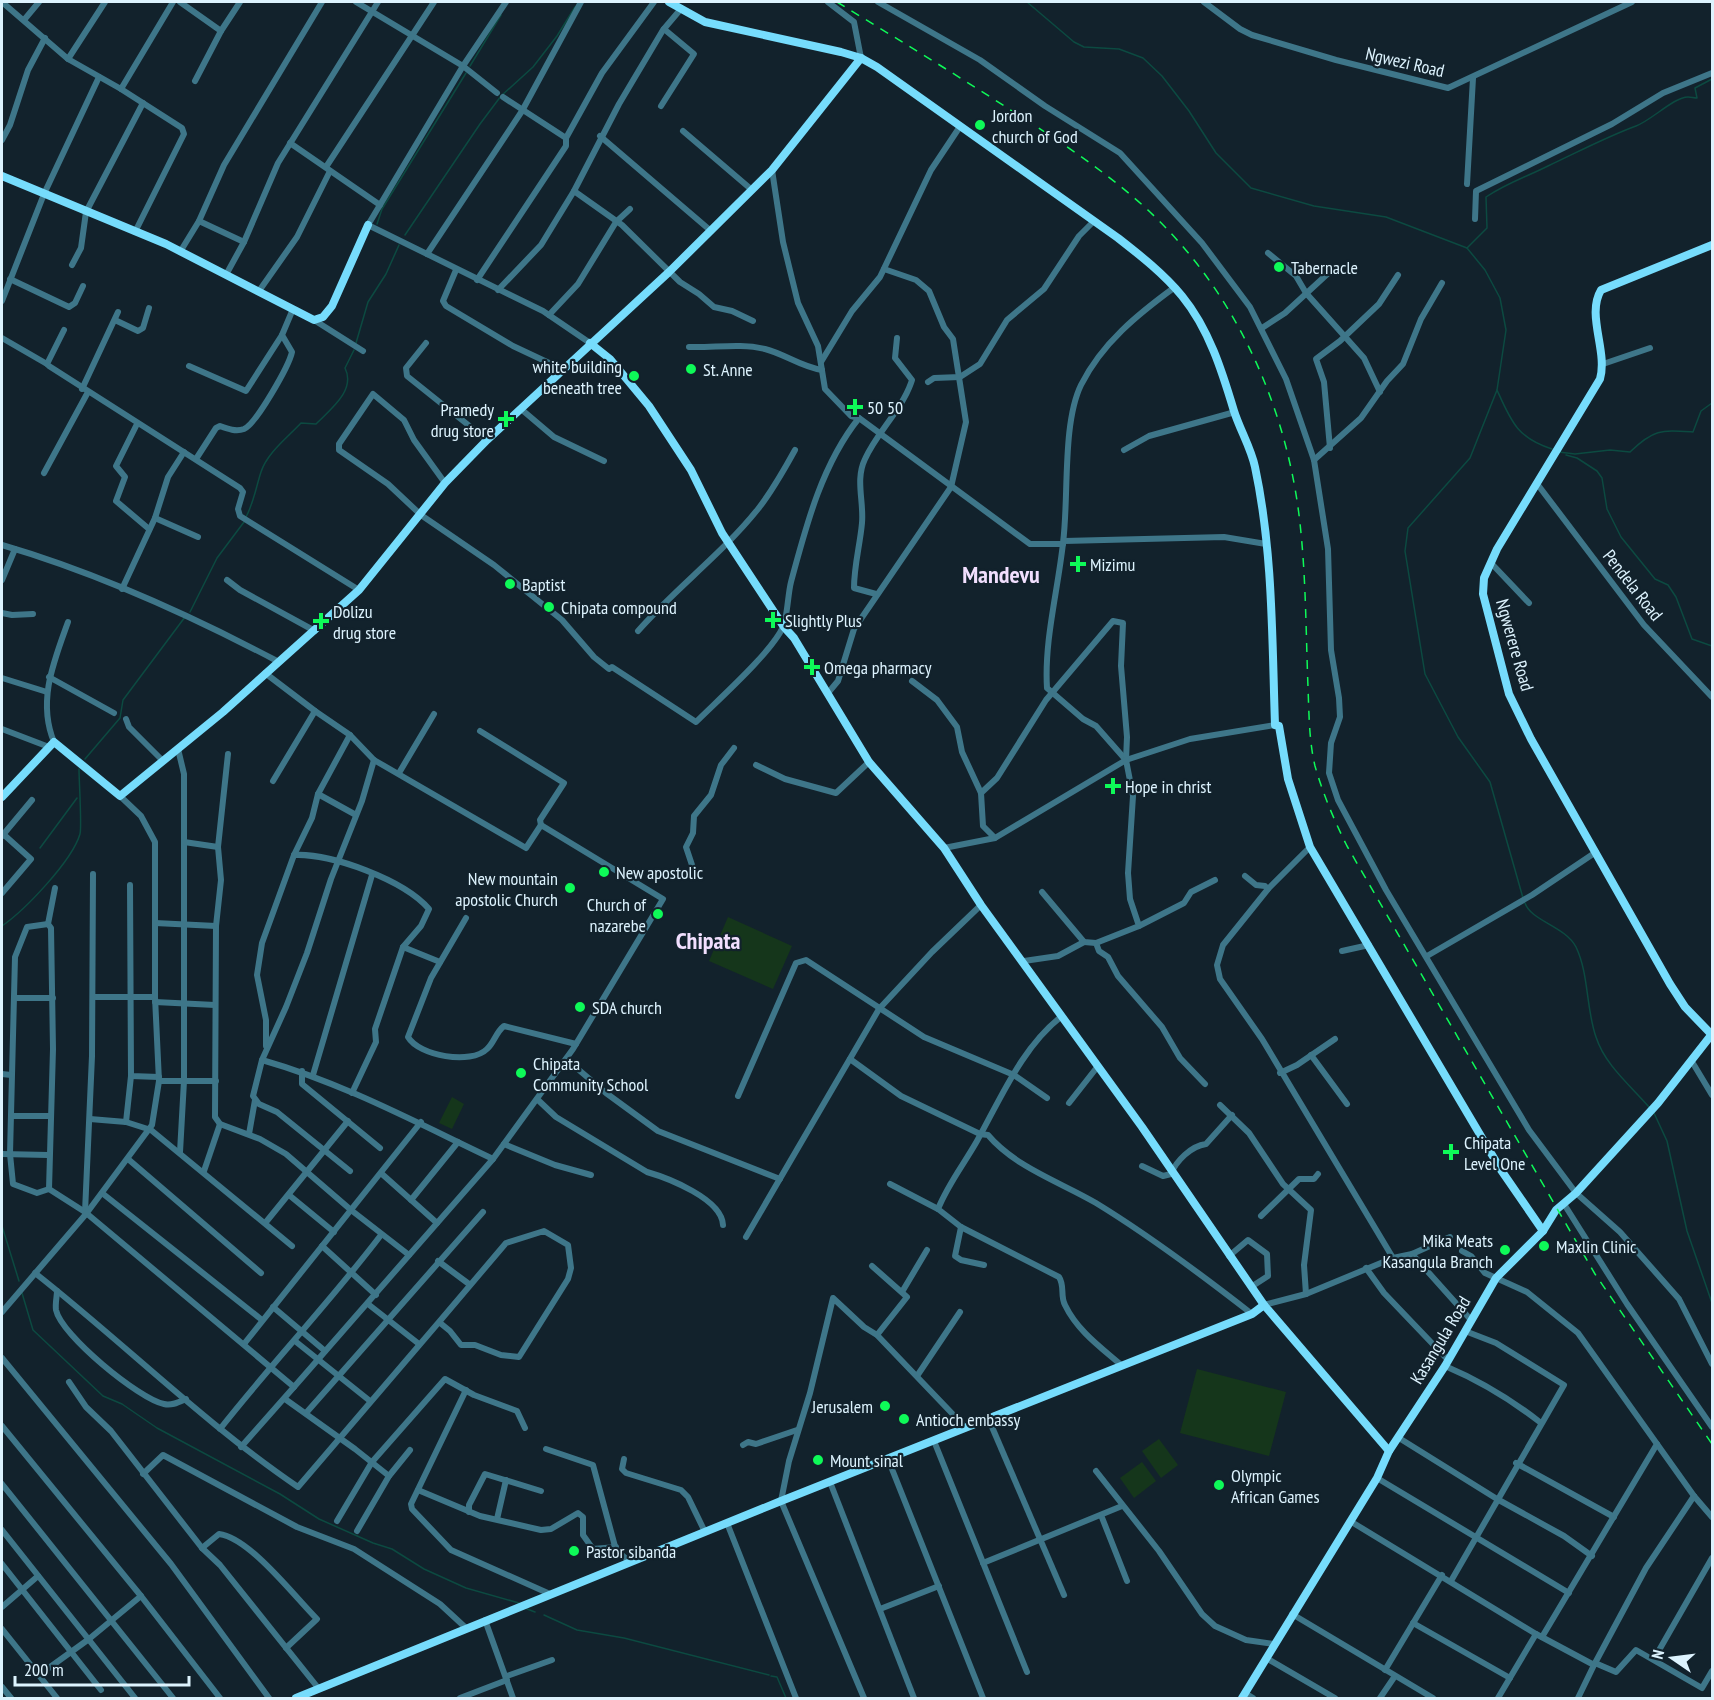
<svg xmlns="http://www.w3.org/2000/svg" width="1714" height="1700" font-family="'PT Sans Narrow',sans-serif">
  <style>
    .green { fill: #15361b }
    .lines { fill: none; stroke-linecap: round; stroke-linejoin: round }
    .stream { stroke: #0c4a41; stroke-width: 1.5 }
    .street { stroke: #3e7689; stroke-width: 6 }
    .secondary { stroke: #76dcfc; stroke-width: 8 }
    .rail { stroke: #0efa58; stroke-width: 1.5; stroke-dasharray: 9 8; stroke-linecap: butt }
    .poi-dot { fill: #0efa58; stroke: #12222c; stroke-width: 2 }
    .labels { text-anchor: middle; dominant-baseline: central; stroke-width: 4.5; stroke-linejoin: round; paint-order: stroke }
    .street-label { font-size: 18px; fill: #ddf3fe; stroke: #12222c }
    .poi-label { font-size: 18px; fill: #ddf3fe; stroke: #12222c; text-anchor: start }
    .district-label { font-size: 24px; font-weight: bold; fill: #f1dffe; stroke: #12222c }
  </style>
  <rect width="100%" height="100%" fill="#12222c"/>
  <g class="green">
    <path d="M728 917 792 946 773 989 709 961Z"/>
    <path d="M452 1097 464 1104 452 1129 439 1123Z"/>
    <path d="M1197 1369 1286 1392 1269 1456 1180 1433Z"/>
    <path d="M1159 1439 1178 1465 1161 1478 1142 1451Z"/>
    <path d="M1142 1462 1156 1481 1134 1498 1120 1478Z"/>
  </g>
  <g class="lines">
    <g class="stream">
      <path d="M1027 2 1074 42 1084 47 1119 49 1143 58 1162 76 1189 111 1216 153 1251 188 1314 206 1386 217 1467 248 1485 270 1500 298 1506 330 1497 390 1470 458 1408 528 1405 551 1425 674 1458 737 1490 782 1523 898"/>
      <path d="M470 66 501 15"/>
      <path d="M377 224 382 209 466 73"/>
      <path d="M405 235 480 124 501 96 533 67 557 36 575 7"/>
      <path d="M1467 248 1487 228 1486 197C1507 183 1526 177 1548 166 1578 152 1606 137 1636 126 1652 120 1674 97 1688 97 1691 97 1694 98 1697 98L1695 88 1712 79"/>
      <path d="M356 343 368 302 386 274 399 245"/>
      <path d="M1497 390C1511 421 1517 438 1552 449"/>
      <path d="M1559 452 1575 454 1610 450 1630 452C1654 429 1661 430 1693 432L1701 411 1712 403"/>
      <path d="M1566 455 1577 458 1597 471 1602 478 1607 509 1621 537 1655 579 1668 585 1676 597 1692 639 1712 646"/>
      <path d="M246 517C254 502 256 487 261 472 267 453 288 437 301 423L316 424C331 409 356 390 345 368L354 350"/>
      <path d="M190 612 217 558 244 522"/>
      <path d="M85 759 120 718 123 700 185 617"/>
      <path d="M40 848 77 798"/>
      <path d="M1525 903C1531 921 1565 926 1576 947 1589 974 1586 1009 1596 1037 1605 1065 1630 1085 1649 1107"/>
      <path d="M2 926C25 910 72 861 80 834 82 827 79 781 79 769"/>
      <path d="M1654 1113 1667 1141 1687 1231 1712 1303"/>
      <path d="M2 1226 19 1281"/>
      <path d="M22 1293 33 1330 103 1396 122 1404 157 1428 280 1494 319 1519 373 1543 392 1549 424 1569 466 1588 519 1603"/>
      <path d="M527 1609 535 1612"/>
      <path d="M544 1615 577 1630 624 1638 769 1675"/>
      <path d="M771 1676 777 1677 786 1698"/>
    </g>
    <g class="street">
      <path d="M2 2 68 59 121 89 173 2"/>
      <path d="M180 2 221 31 195 81"/>
      <path d="M356 2 463 66 506 2"/>
      <path d="M828 2 854 22 861 58"/>
      <path d="M878 2 980 60 1045 106 1120 153 1202 243 1250 307 1286 379 1314 460 1328 549 1331 650 1339 698 1340 717 1331 743 1329 773 1338 800 1386 890 1529 1130 1576 1193 1620 1232 1679 1299 1712 1364"/>
      <path d="M1204 2 1240 29 1252 35 1336 60 1448 88 1632 2"/>
      <path d="M24 20 39 2"/>
      <path d="M221 31 240 2"/>
      <path d="M68 59 105 2"/>
      <path d="M121 89 182 128 184 134 135 232"/>
      <path d="M497 93 463 66 368 225 543 311 590 343"/>
      <path d="M503 97 566 138"/>
      <path d="M661 106 694 54 664 29"/>
      <path d="M683 131 752 190"/>
      <path d="M600 136 711 231"/>
      <path d="M2 140 10 125 28 70 45 38"/>
      <path d="M290 143 380 205"/>
      <path d="M326 167 434 2"/>
      <path d="M772 170 783 242 798 303 818 346 825 389 851 416 859 418 1030 544H1063"/>
      <path d="M1467 184 1473 78"/>
      <path d="M574 191 622 225 680 282 699 294 714 307 732 311 753 321"/>
      <path d="M1475 219 1476 191 1612 124 1663 93 1712 73"/>
      <path d="M199 221 244 242"/>
      <path d="M180 252 199 221 224 165 322 2"/>
      <path d="M1268 253 1296 276 1306 293 1364 358 1380 392"/>
      <path d="M427 254 522 111 581 2"/>
      <path d="M72 265 81 248 86 212 143 103"/>
      <path d="M456 270 443 301 446 306 513 346 564 370"/>
      <path d="M227 273 244 242 278 163 378 2"/>
      <path d="M10 279 69 307 75 303 83 286"/>
      <path d="M477 280 566 146V138L602 73 654 2"/>
      <path d="M498 290 541 245 574 191 619 104 663 30 680 10"/>
      <path d="M259 291 297 237 330 171"/>
      <path d="M2 301 44 194 99 77"/>
      <path d="M549 315 578 284 616 222 630 209"/>
      <path d="M115 320 138 331 143 328 149 308"/>
      <path d="M314 320 363 351"/>
      <path d="M1262 328 1285 313 1335 267"/>
      <path d="M64 330 47 364 49 366 240 488 243 492 238 509 240 516 359 590"/>
      <path d="M2 338 47 364"/>
      <path d="M426 343 406 368 407 376 487 440"/>
      <path d="M689 347C714 348 740 343 765 349 785 354 801 367 822 370"/>
      <path d="M821 362 852 311 880 277 931 170 959 128H963"/>
      <path d="M1603 364 1650 348"/>
      <path d="M189 366 246 391 282 335"/>
      <path d="M928 382 934 378 960 377 980 364 1007 320 1044 289 1079 236 1093 222"/>
      <path d="M82 389 118 312"/>
      <path d="M521 409 554 437 604 461"/>
      <path d="M137 424 116 466 125 477 116 501 149 529"/>
      <path d="M1330 448 1324 382 1316 359 1340 341 1379 304 1398 275"/>
      <path d="M1124 450 1149 436 1235 412"/>
      <path d="M196 459 216 428 220 426C228 429 236 432 244 429 256 424 289 366 292 352L282 335 293 309"/>
      <path d="M1314 460 1361 418 1387 381 1403 364 1421 319 1442 283"/>
      <path d="M44 473 88 392"/>
      <path d="M445 483 414 440 404 420 373 394 339 444V450L388 484 421 515 494 565 562 620 594 657 609 669 612 667 696 722C718 700 771 653 783 627 787 620 788 593 791 582 806 526 822 464 859 418"/>
      <path d="M1538 485 1644 625 1712 697"/>
      <path d="M155 518 198 537"/>
      <path d="M1064 541 1224 537 1266 544"/>
      <path d="M2 545C98 573 190 615 279 662"/>
      <path d="M1491 563 1529 603"/>
      <path d="M2 580 15 549"/>
      <path d="M227 580 240 590 315 631"/>
      <path d="M122 589 155 518 168 477 184 452"/>
      <path d="M876 594 854 588C854 566 860 545 862 523 864 501 855 480 865 459 877 432 901 411 911 383L912 380 895 358 897 338"/>
      <path d="M2 613 12 615 33 614"/>
      <path d="M638 631C676 588 723 553 758 509 773 490 784 470 795 450"/>
      <path d="M265 673 315 711"/>
      <path d="M49 677 114 713"/>
      <path d="M2 678 47 692"/>
      <path d="M912 681 937 700 957 727 962 752 981 793 983 826 995 838"/>
      <path d="M828 693 838 681 854 629 951 487 966 422 953 339 944 327 929 291 916 280 884 269"/>
      <path d="M126 719 129 727 163 761"/>
      <path d="M2 729 49 747"/>
      <path d="M480 731 564 783 540 820 541 825"/>
      <path d="M54 742C37 701 54 661 68 622"/>
      <path d="M178 749 184 774V1081L180 1152"/>
      <path d="M228 754 218 847 221 880 216 926 215 1117 220 1124 260 1139 286 1154 351 1210 409 1255"/>
      <path d="M1125 759 1096 726 1083 719 1047 688C1044 641 1058 590 1063 543 1069 498 1062 424 1081 385 1102 343 1138 314 1175 287"/>
      <path d="M756 765 785 779 836 793 869 762"/>
      <path d="M399 773 434 714"/>
      <path d="M981 793 997 778 1046 700 1113 621 1123 623 1121 666 1127 737 1126 760 1133 796 1128 873 1130 899 1139 926 1096 943 1099 951 1108 957 1118 976 1162 1027 1180 1058 1205 1084"/>
      <path d="M318 794 356 815"/>
      <path d="M2 833 31 859 2 893"/>
      <path d="M2 836 32 800"/>
      <path d="M184 842 218 847"/>
      <path d="M944 848 995 838 1126 760 1190 739 1275 725"/>
      <path d="M294 855C331 853 404 880 429 909L421 926 403 947 375 1029 376 1042 352 1093"/>
      <path d="M695 874 686 847 693 833 694 816 711 795 721 765 734 748"/>
      <path d="M1245 876 1256 885 1265 886 1268 889"/>
      <path d="M130 885 131 1076 159 1077"/>
      <path d="M55 888 48 924 51 928 53 1049 49 1189 85 1212 294 1387 493 1159 573 1049 663 899 541 825 526 848 374 760 350 735 315 711 273 781"/>
      <path d="M1042 892 1084 942 1096 943"/>
      <path d="M466 918 431 978 408 1037C419 1056 471 1065 487 1049 494 1043 496 1032 504 1026L576 1044"/>
      <path d="M155 923 216 926"/>
      <path d="M48 924 27 927 15 957 10 1154 13 1184 37 1193 49 1189"/>
      <path d="M1139 926 1184 903 1191 892 1215 880"/>
      <path d="M403 947 440 962"/>
      <path d="M1342 951 1369 945"/>
      <path d="M1427 956 1532 895 1596 852"/>
      <path d="M1024 961 1058 956 1084 942"/>
      <path d="M93 997H155"/>
      <path d="M15 998H53"/>
      <path d="M155 1002 215 1005"/>
      <path d="M1062 1016C1022 1047 1001 1098 977 1141 964 1164 948 1184 938 1209L961 1227 1059 1277C1065 1286 1060 1296 1065 1305 1077 1330 1099 1346 1120 1364"/>
      <path d="M266 1046V1020L257 975 262 943 294 855 312 818 318 794 350 735"/>
      <path d="M1311 1055 1347 1104"/>
      <path d="M566 1059 606 1093 658 1131 780 1179"/>
      <path d="M850 1059 901 1096 980 1134 988 1135C1015 1167 1060 1182 1096 1203 1150 1236 1202 1275 1252 1314"/>
      <path d="M262 1060C343 1083 417 1123 493 1159"/>
      <path d="M1691 1060 1712 1095"/>
      <path d="M302 1071V1084L380 1148"/>
      <path d="M1280 1073 1297 1065 1335 1039"/>
      <path d="M2 1074 11 1075"/>
      <path d="M313 1075 372 875"/>
      <path d="M159 1081H216"/>
      <path d="M738 1096 796 963 806 960 924 1037 1014 1075 1047 1098"/>
      <path d="M537 1099 556 1117 647 1172C668 1178 722 1199 723 1225"/>
      <path d="M1069 1103 1098 1066"/>
      <path d="M1220 1105 1249 1133 1283 1184 1311 1210 1304 1265 1306 1294"/>
      <path d="M11 1116H50"/>
      <path d="M90 1119 126 1122 151 1130 292 1246"/>
      <path d="M126 1122 131 1076"/>
      <path d="M249 1134 255 1100"/>
      <path d="M504 1144 555 1165 591 1175"/>
      <path d="M2 1154 48 1155"/>
      <path d="M128 1159 261 1273"/>
      <path d="M1142 1166 1163 1176 1171 1174C1176 1161 1191 1146 1206 1144L1232 1115"/>
      <path d="M204 1171 220 1124"/>
      <path d="M350 1171 277 1112 259 1104 253 1096 262 1060 286 1007 307 953 331 879 362 801 374 760"/>
      <path d="M382 1174 437 1223"/>
      <path d="M890 1184 938 1209"/>
      <path d="M102 1193 262 1320"/>
      <path d="M289 1195 334 1232"/>
      <path d="M411 1200 458 1142"/>
      <path d="M1564 1204 1627 1304 1712 1427"/>
      <path d="M85 1212 92 1056 93 874"/>
      <path d="M1261 1216 1299 1179H1314L1318 1174"/>
      <path d="M266 1222 348 1121"/>
      <path d="M961 1227 955 1256 961 1260 984 1265"/>
      <path d="M746 1237 879 1009 932 952 981 905"/>
      <path d="M322 1246 376 1295"/>
      <path d="M1462 1251 1471 1256 1485 1273 1527 1292 1578 1333 1694 1496 1712 1517"/>
      <path d="M1412 1254 1471 1320"/>
      <path d="M1229 1256 1248 1240 1267 1254 1268 1276 1251 1287"/>
      <path d="M1393 1258 1412 1254 1450 1237"/>
      <path d="M438 1261 469 1284"/>
      <path d="M872 1266 907 1297 877 1335"/>
      <path d="M1366 1268 1384 1293 1448 1360"/>
      <path d="M35 1273C124 1343 205 1424 298 1487L439 1322 450 1331 461 1345H475L501 1355 519 1357 568 1279 571 1268 568 1245 544 1231 506 1243 439 1322"/>
      <path d="M57 1291C57 1296 55 1304 56 1310 61 1335 139 1399 164 1404 172 1406 179 1402 186 1399"/>
      <path d="M902 1292 927 1250"/>
      <path d="M368 1304 419 1344"/>
      <path d="M1264 1305 1306 1294 1393 1258 1262 1039 1220 979 1217 965 1223 945 1268 889 1310 847"/>
      <path d="M273 1307 325 1351"/>
      <path d="M2 1312 86 1214 152 1125 159 1081 155 997V842L141 816 120 796"/>
      <path d="M295 1341 370 1401"/>
      <path d="M244 1344 421 1122"/>
      <path d="M2 1358 171 1564 269 1698"/>
      <path d="M1445 1366C1478 1380 1513 1401 1541 1423"/>
      <path d="M917 1376 960 1312"/>
      <path d="M69 1382 86 1407 111 1431 202 1548 220 1565 319 1689"/>
      <path d="M466 1390 411 1504 412 1509 451 1550 550 1594"/>
      <path d="M285 1399 355 1449 389 1476"/>
      <path d="M306 1413 483 1212"/>
      <path d="M989 1420 1064 1595"/>
      <path d="M2 1426 141 1596 220 1698"/>
      <path d="M220 1429C272 1363 330 1302 381 1235"/>
      <path d="M1399 1438 1497 1499 1564 1536 1592 1556"/>
      <path d="M934 1441 1027 1672"/>
      <path d="M743 1445 748 1442 756 1444 797 1430"/>
      <path d="M241 1447 294 1387"/>
      <path d="M546 1449 593 1465 616 1550 630 1562"/>
      <path d="M624 1459 622 1469 626 1473 681 1490 688 1497 705 1532"/>
      <path d="M888 1459 983 1698"/>
      <path d="M1516 1463 1614 1517"/>
      <path d="M1096 1471 1159 1551 1202 1614 1215 1626 1246 1640 1274 1644"/>
      <path d="M143 1474 163 1455 297 1527 354 1549 440 1604 466 1628"/>
      <path d="M1377 1478 1569 1593"/>
      <path d="M830 1482 914 1698"/>
      <path d="M2 1484 173 1698"/>
      <path d="M418 1490 480 1516 541 1530 551 1529 578 1513 583 1517V1535L593 1549 616 1547"/>
      <path d="M469 1512V1505L485 1474 541 1491"/>
      <path d="M1101 1515 1127 1581"/>
      <path d="M497 1519 506 1480"/>
      <path d="M337 1521 372 1462 445 1379 474 1395 517 1411 525 1428"/>
      <path d="M1350 1521 1536 1634 1498 1698"/>
      <path d="M727 1523 796 1698"/>
      <path d="M2 1530 135 1698"/>
      <path d="M357 1531 389 1476 410 1450"/>
      <path d="M202 1548 219 1534C250 1538 294 1596 317 1619L286 1648"/>
      <path d="M983 1563 1122 1506"/>
      <path d="M2 1564 101 1690"/>
      <path d="M1451 1581 1564 1385 1496 1343 1465 1331"/>
      <path d="M2 1607 38 1576"/>
      <path d="M880 1609 939 1586"/>
      <path d="M1292 1614 1433 1698"/>
      <path d="M485 1620 513 1698"/>
      <path d="M1413 1623 1510 1678"/>
      <path d="M2 1629 57 1698"/>
      <path d="M1536 1634 1594 1665 1646 1568 1694 1496"/>
      <path d="M1542 1637 1657 1444"/>
      <path d="M1266 1658 1335 1698"/>
      <path d="M1654 1659 1712 1558"/>
      <path d="M1595 1663 1616 1672 1636 1650 1702 1688 1712 1671"/>
      <path d="M1385 1670 1442 1575"/>
      <path d="M39 1675 89 1639 141 1596"/>
      <path d="M507 1676 552 1660"/>
      <path d="M2 1687 11 1698"/>
      <path d="M1245 1693 1253 1698"/>
      <path d="M460 1698 507 1680"/>
      <path d="M864 1698 781 1501 789 1461 810 1393 833 1298 864 1327 877 1335 966 1428"/>
      <path d="M1380 1698 1395 1676"/>
      <path d="M1578 1698 1594 1665"/>
    </g>
    <g class="secondary">
      <path d="M669 2 705 22 841 52 861 58 877 67 1118 238C1141 256 1164 274 1182 296 1209 329 1222 371 1234 411 1240 430 1251 448 1255 467 1273 551 1272 639 1275 725L1279 726 1288 779 1310 847 1501 1170 1543 1231"/>
      <path d="M2 176 166 244 314 320 323 317 332 306 368 225"/>
      <path d="M590 343 610 359 649 406 691 470 722 533 784 627 794 638 869 762 944 848 981 905 1142 1127 1264 1305 1389 1451"/>
      <path d="M2 797 54 742 120 796 223 712 359 590 445 483 487 440 669 272 772 170 861 58"/>
      <path d="M1712 1035 1685 1007 1670 984 1531 739 1509 694 1483 594 1484 578 1497 549 1600 379C1608 351 1586 315 1601 290L1712 245"/>
      <path d="M296 1698 781 1501 1252 1314 1264 1305"/>
      <path d="M1242 1698 1377 1478 1389 1451 1445 1366 1496 1278 1543 1231 1556 1210 1576 1193 1658 1103 1712 1034"/>
    </g>
    <path class="rail" d="M837 2C894 37 952 72 1009 109 1058 140 1107 172 1150 212 1238 295 1290 413 1301 533 1306 584 1306 636 1308 687 1309 713 1309 741 1315 766 1323 794 1334 820 1347 846L1595 1274 1712 1444"/>
  </g>
  <g class="poi-dot">
    <circle cx="980" cy="125" r="6"/>
    <circle cx="1279" cy="267" r="6"/>
    <circle cx="691" cy="369" r="6"/>
    <circle cx="634" cy="376" r="6"/>
    <path d="M852 398h6v6h6v6h-6v6h-6v-6h-6v-6h6z"/>
    <path d="M503 410h6v6h6v6h-6v6h-6v-6h-6v-6h6z"/>
    <path d="M1075 555h6v6h6v6h-6v6h-6v-6h-6v-6h6z"/>
    <circle cx="510" cy="584" r="6"/>
    <circle cx="549" cy="607" r="6"/>
    <path d="M770 611h6v6h6v6h-6v6h-6v-6h-6v-6h6z"/>
    <path d="M318 612h6v6h6v6h-6v6h-6v-6h-6v-6h6z"/>
    <path d="M809 658h6v6h6v6h-6v6h-6v-6h-6v-6h6z"/>
    <path d="M1110 777h6v6h6v6h-6v6h-6v-6h-6v-6h6z"/>
    <circle cx="604" cy="872" r="6"/>
    <circle cx="570" cy="888" r="6"/>
    <circle cx="658" cy="914" r="6"/>
    <circle cx="580" cy="1007" r="6"/>
    <circle cx="521" cy="1073" r="6"/>
    <path d="M1448 1143h6v6h6v6h-6v6h-6v-6h-6v-6h6z"/>
    <circle cx="1544" cy="1246" r="6"/>
    <circle cx="1505" cy="1250" r="6"/>
    <circle cx="885" cy="1406" r="6"/>
    <circle cx="904" cy="1419" r="6"/>
    <circle cx="818" cy="1460" r="6"/>
    <circle cx="1219" cy="1485" r="6"/>
    <circle cx="574" cy="1551" r="6"/>
  </g>
  <g class="labels">
    <g class="street-label">
      <text transform="translate(1405 62) rotate(13)">Ngwezi Road</text>
      <text transform="translate(1633 585) rotate(52)">Pendela Road</text>
      <text transform="translate(1515 645) rotate(74)">Ngwerere Road</text>
      <text transform="translate(1440 1340) rotate(-59)">Kasangula Road</text>
    </g>
    <g class="poi-label">
      <text x="992" y="115">Jordon<tspan x="992" dy="21">church of God</tspan></text>
      <text x="1291" y="267">Tabernacle</text>
      <text x="622" y="366" text-anchor="end">white building<tspan x="622" dy="21">beneath tree</tspan></text>
      <text x="703" y="369">St. Anne</text>
      <text x="867" y="407">50 50</text>
      <text x="494" y="409" text-anchor="end">Pramedy<tspan x="494" dy="21">drug store</tspan></text>
      <text x="1090" y="564">Mizimu</text>
      <text x="522" y="584">Baptist</text>
      <text x="561" y="607">Chipata compound</text>
      <text x="333" y="611">Dolizu<tspan x="333" dy="21">drug store</tspan></text>
      <text x="785" y="620">Slightly Plus</text>
      <text x="824" y="667">Omega pharmacy</text>
      <text x="1125" y="786">Hope in christ</text>
      <text x="616" y="872">New apostolic</text>
      <text x="558" y="878" text-anchor="end">New mountain<tspan x="558" dy="21">apostolic Church</tspan></text>
      <text x="646" y="904" text-anchor="end">Church of<tspan x="646" dy="21">nazarebe</tspan></text>
      <text x="592" y="1007">SDA church</text>
      <text x="533" y="1063">Chipata<tspan x="533" dy="21">Community School</tspan></text>
      <text x="1464" y="1142">Chipata<tspan x="1464" dy="21">Level One</tspan></text>
      <text x="1493" y="1240" text-anchor="end">Mika Meats<tspan x="1493" dy="21">Kasangula Branch</tspan></text>
      <text x="1556" y="1246">Maxlin Clinic</text>
      <text x="873" y="1406" text-anchor="end">Jerusalem</text>
      <text x="916" y="1419">Antioch embassy</text>
      <text x="830" y="1460">Mount sinal</text>
      <text x="1231" y="1475">Olympic<tspan x="1231" dy="21">African Games</tspan></text>
      <text x="586" y="1551">Pastor sibanda</text>
    </g>
    <g class="district-label">
      <text x="1001" y="574">Mandevu</text>
      <text x="708" y="940">Chipata</text>
    </g>
  </g>
  <rect width="1714" height="1700" fill="none" stroke="#ddf3fe" stroke-width="6"/>
  <g transform="translate(1672 1658) rotate(284)" stroke="#12222c" stroke-width="4.5" paint-order="stroke">
  <path d="M0-4.5L10 22L0 15L-10 22Z" fill="#ddf3fe"/>
  <text y="-9" font-size="16" font-weight="bold" text-anchor="middle" fill="#ddf3fe">N</text>
  </g>
  <path d="M15 1676v9h174v-9" fill="none" stroke="#ddf3fe" stroke-width="3"/>
  <text x="24" y="1676" font-size="18" fill="#ddf3fe" stroke="#12222c" stroke-width="4.5" paint-order="stroke">200 m</text>
</svg>
